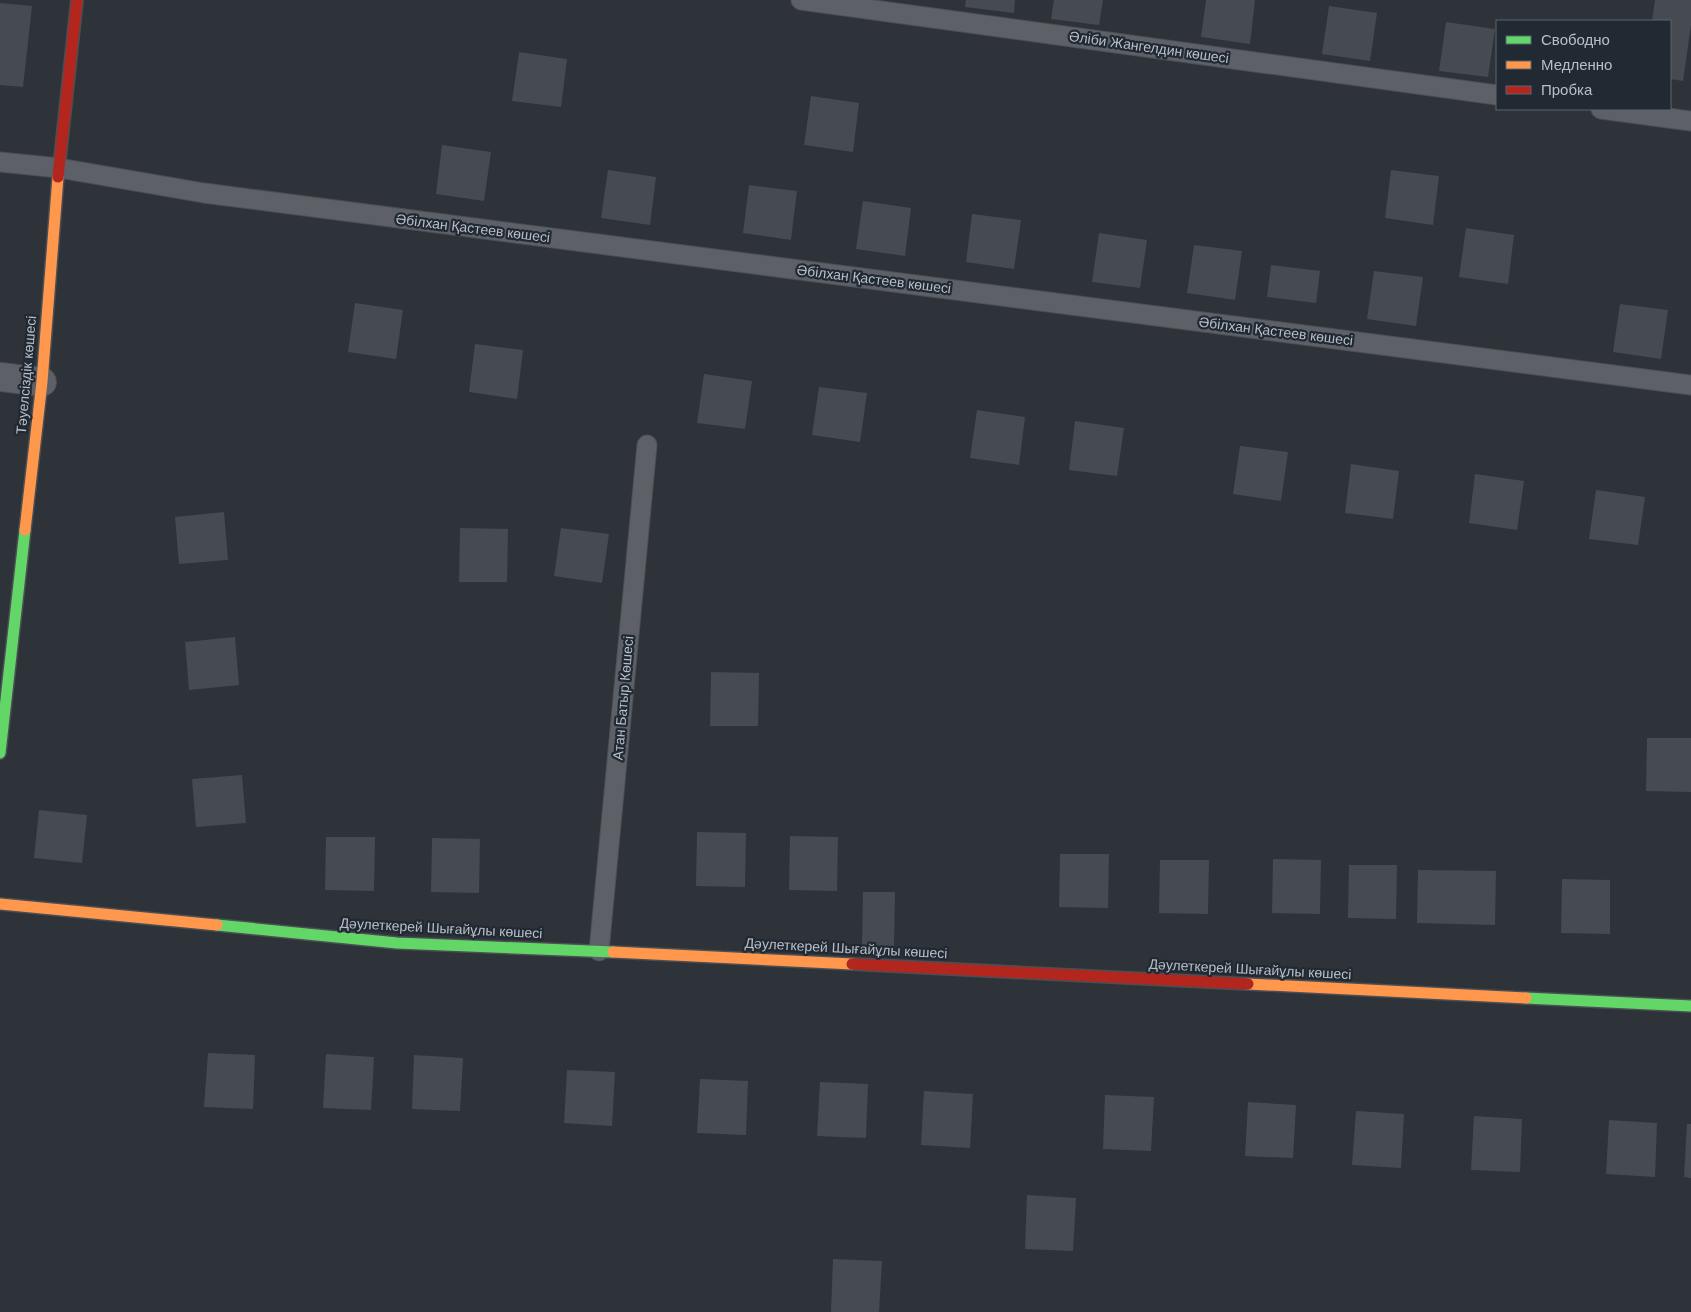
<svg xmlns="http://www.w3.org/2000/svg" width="1691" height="1312" font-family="Helvetica,sans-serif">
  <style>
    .building { fill: #464b51 }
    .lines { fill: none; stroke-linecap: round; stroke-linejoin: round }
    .lane-casing { stroke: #4b4f54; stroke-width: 21 }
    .street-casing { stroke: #4b4f54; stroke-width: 30 }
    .fast-casing { stroke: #4b4f54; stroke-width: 14 }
    .slow-casing { stroke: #4b4f54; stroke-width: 14 }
    .jam-casing { stroke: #4b4f54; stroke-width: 14 }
    .lane { stroke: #5d6167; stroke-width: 19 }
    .street { stroke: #5d6167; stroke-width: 28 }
    .fast { stroke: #63d668; stroke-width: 11 }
    .slow { stroke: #ff974d; stroke-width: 11 }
    .jam { stroke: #b3261e; stroke-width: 11 }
    .labels { text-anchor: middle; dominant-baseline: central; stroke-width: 4.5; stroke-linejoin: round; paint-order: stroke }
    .street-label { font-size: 14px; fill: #b8bfc9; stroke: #212933 }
  </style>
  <rect width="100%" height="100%" fill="#2d3339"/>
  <g class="building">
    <path d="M966 0H1015L1014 13 965 7Z"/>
    <path d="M1054 0H1103L1099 25 1051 19Z"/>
    <path d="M1206 0H1255L1250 44 1201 37Z"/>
    <path d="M1655 0H1691V25L1683 81 1670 79V21H1652Z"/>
    <path d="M0 3 32 6 23 87 0 85Z"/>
    <path d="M1329 6 1377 13 1370 61 1322 54Z"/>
    <path d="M1446 22 1495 29 1488 77 1439 71Z"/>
    <path d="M519 52 567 59 561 107 512 101Z"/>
    <path d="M811 96 859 103 853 152 804 145Z"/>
    <path d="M442 145 491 152 484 201 436 194Z"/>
    <path d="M608 170 656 177 650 225 601 218Z"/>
    <path d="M1391 170 1439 176 1433 225 1385 218Z"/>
    <path d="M749 185 797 191 791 240 743 233Z"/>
    <path d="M863 201 911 208 905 256 856 249Z"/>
    <path d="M972 214 1021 220 1014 269 966 262Z"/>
    <path d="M1466 228 1514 235 1508 284 1459 277Z"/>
    <path d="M1099 233 1147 240 1140 288 1092 282Z"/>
    <path d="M1194 245 1242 251 1235 300 1187 293Z"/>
    <path d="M1271 265 1320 271 1316 303 1267 297Z"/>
    <path d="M1374 271 1423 277 1416 326 1367 319Z"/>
    <path d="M355 303 403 310 396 359 348 352Z"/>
    <path d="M1620 304 1668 310 1661 359 1613 352Z"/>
    <path d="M475 344 523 350 517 399 469 392Z"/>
    <path d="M704 374 752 381 745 429 697 423Z"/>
    <path d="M819 387 867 393 860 442 812 435Z"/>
    <path d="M977 410 1025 417 1019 465 970 458Z"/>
    <path d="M1075 421 1124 428 1117 476 1069 470Z"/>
    <path d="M1240 446 1288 452 1281 501 1233 494Z"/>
    <path d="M1351 464 1399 471 1393 519 1345 513Z"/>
    <path d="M1475 474 1524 481 1517 530 1469 523Z"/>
    <path d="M1596 490 1645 497 1638 545 1589 539Z"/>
    <path d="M224 512 228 560 179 564 175 517Z"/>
    <path d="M460 528 508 529 507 582H459Z"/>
    <path d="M561 528 609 534 602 583 554 576Z"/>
    <path d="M235 637 239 685 189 690 185 642Z"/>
    <path d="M711 672 759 673 758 726H710Z"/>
    <path d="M1647 738H1691V792L1646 791Z"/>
    <path d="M242 775 246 823 196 827 192 779Z"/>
    <path d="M39 810 87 815 82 863 34 858Z"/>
    <path d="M697 832 746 833 745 887 696 886Z"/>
    <path d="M790 836 838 837 837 891 789 890Z"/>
    <path d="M326 837H375L374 891 325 890Z"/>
    <path d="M432 838 480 839 479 893 431 892Z"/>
    <path d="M1060 854H1109L1108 908 1059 907Z"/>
    <path d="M1273 859 1321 860 1320 914 1272 913Z"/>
    <path d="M1160 860H1209L1208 914 1159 913Z"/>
    <path d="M1349 865H1397L1396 919 1348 918Z"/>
    <path d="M1418 870 1496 871 1495 925 1417 923Z"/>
    <path d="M1562 879 1610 880V934L1561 933Z"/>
    <path d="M863 892H895L894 946H862Z"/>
    <path d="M208 1053 255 1055 253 1109 204 1107Z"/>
    <path d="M326 1054 374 1057 371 1110 323 1108Z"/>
    <path d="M414 1055 463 1058 460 1111 412 1109Z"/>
    <path d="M567 1070 615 1072 612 1126 564 1123Z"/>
    <path d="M700 1079 748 1081 746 1135 697 1133Z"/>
    <path d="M820 1082 868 1084 866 1138 817 1136Z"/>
    <path d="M924 1091 973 1094 970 1148 921 1145Z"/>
    <path d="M1105 1095 1154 1097 1151 1151 1103 1149Z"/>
    <path d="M1248 1102 1296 1105 1293 1158 1245 1156Z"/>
    <path d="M1356 1111 1404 1114 1401 1168 1352 1165Z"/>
    <path d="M1474 1116 1522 1119 1520 1172 1471 1170Z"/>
    <path d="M1609 1120 1657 1123 1655 1177 1606 1174Z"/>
    <path d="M1687 1124H1691V1178L1684 1177Z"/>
    <path d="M1027 1195 1076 1198 1073 1251 1025 1249Z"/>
    <path d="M833 1259 882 1261 879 1312H831Z"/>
  </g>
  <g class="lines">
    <g class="lane-casing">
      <g id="lane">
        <path d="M801 0 1497 95"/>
        <path d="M1601 109 1691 121"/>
        <path d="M0 162 59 168 204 193 1691 385"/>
        <path d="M599 951 647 445"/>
      </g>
    </g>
    <g class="street-casing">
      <path id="street" d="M0 377 42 382"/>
    </g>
    <g class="fast-casing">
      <g id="fast">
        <path d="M0 753 25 530"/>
        <path d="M217 925 397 943 613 952"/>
        <path d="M1526 998 1691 1006"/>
      </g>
    </g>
    <g class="slow-casing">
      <g id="slow">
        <path d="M25 530 42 382 58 177"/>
        <path d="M0 904 217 925"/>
        <path d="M613 952 852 964"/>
        <path d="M1248 984 1526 998"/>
      </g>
    </g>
    <g class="jam-casing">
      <g id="jam">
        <path d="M58 177 77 0"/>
        <path d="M852 964 1248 984"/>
      </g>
    </g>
    <use href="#lane" class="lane"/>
    <use href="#street" class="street"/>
    <use href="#fast" class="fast"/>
    <use href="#slow" class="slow"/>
    <use href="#jam" class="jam"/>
  </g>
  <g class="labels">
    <g class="street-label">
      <text transform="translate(1149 47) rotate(8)">Әліби Жангелдин көшесі</text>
      <text transform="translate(473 228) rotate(7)">Әбілхан Қастеев көшесі</text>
      <text transform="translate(874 279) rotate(7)">Әбілхан Қастеев көшесі</text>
      <text transform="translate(1276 331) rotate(7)">Әбілхан Қастеев көшесі</text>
      <text transform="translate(26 375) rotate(-85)">Тәуелсіздік көшесі</text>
      <text transform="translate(623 698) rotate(-85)">Атан Батыр Көшесі</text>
      <text transform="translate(441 928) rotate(3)">Дәулеткерей Шығайұлы көшесі</text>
      <text transform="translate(846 948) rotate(3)">Дәулеткерей Шығайұлы көшесі</text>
      <text transform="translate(1250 969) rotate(3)">Дәулеткерей Шығайұлы көшесі</text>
    </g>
  </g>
  <rect x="1496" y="20" width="175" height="90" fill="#212933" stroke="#5d656f"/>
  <rect x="1506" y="36" width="25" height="8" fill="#63d668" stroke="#5d656f"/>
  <text x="1541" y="45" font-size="15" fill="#b8bfc9">Свободно</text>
  <rect x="1506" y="61" width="25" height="8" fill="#ff974d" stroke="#5d656f"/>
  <text x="1541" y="70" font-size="15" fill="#b8bfc9">Медленно</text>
  <rect x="1506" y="86" width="25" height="8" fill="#b3261e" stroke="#5d656f"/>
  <text x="1541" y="95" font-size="15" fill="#b8bfc9">Пробка</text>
</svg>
